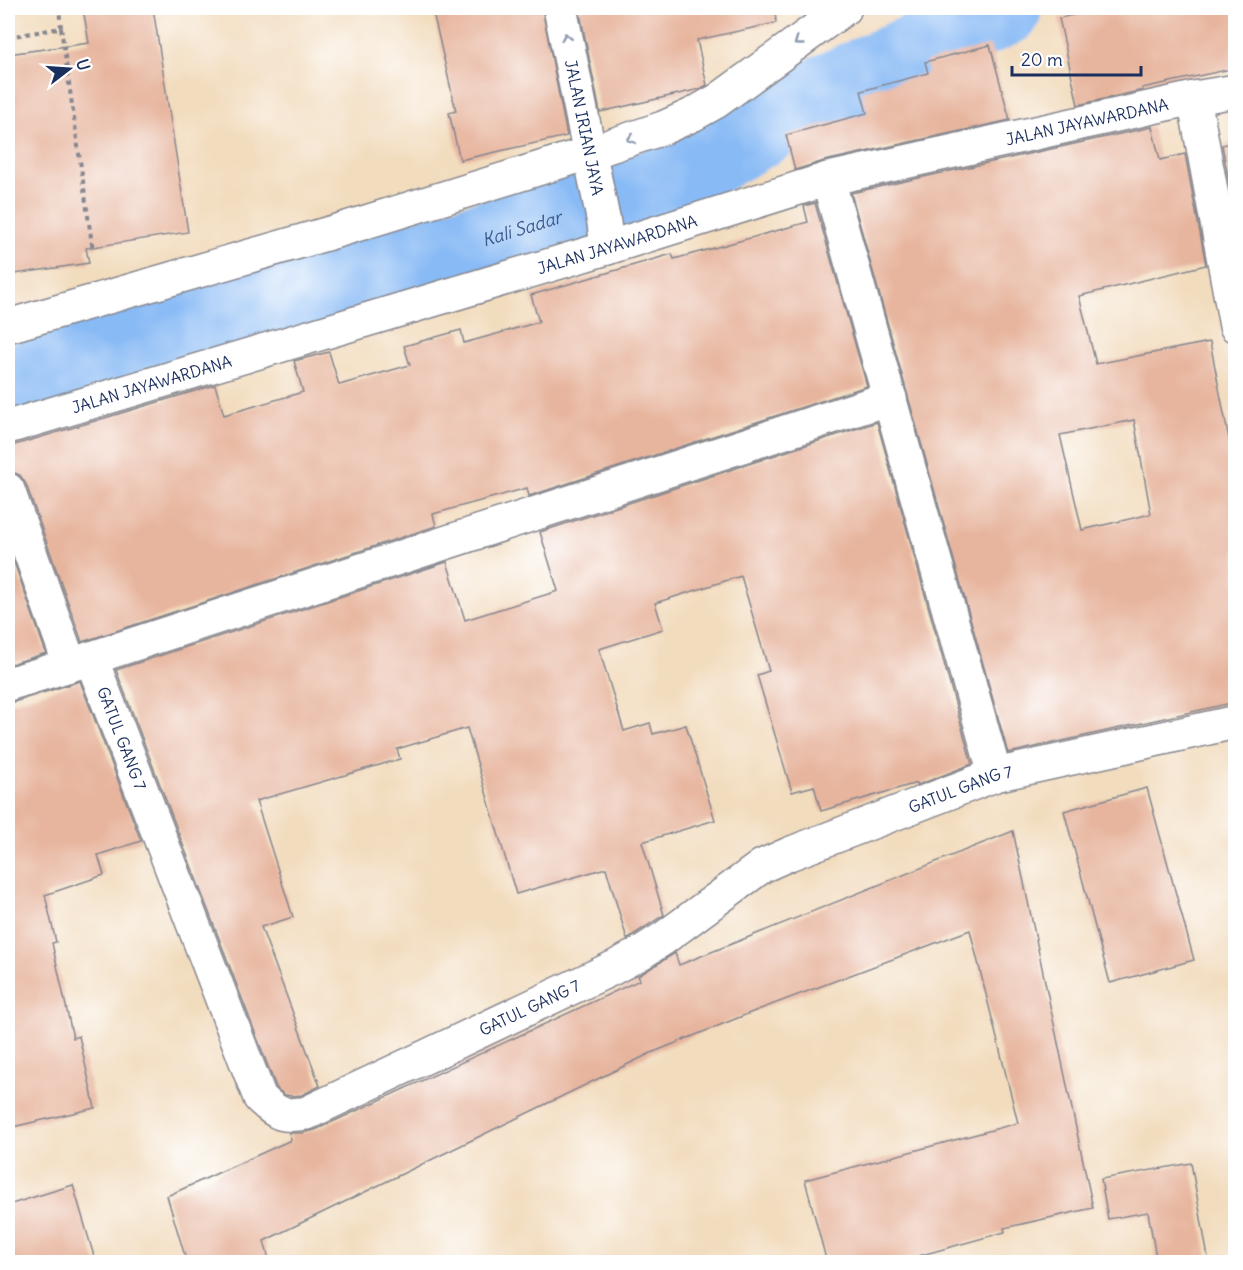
<svg xmlns="http://www.w3.org/2000/svg" width="1243" height="1270" font-family="Delius,sans-serif">
  <style>
    .lines { fill: none; stroke-linecap: round; stroke-linejoin: round }
    .river { stroke: #88baf5; stroke-width: 78 }
    .building { fill: #e7b59e; fill-rule: evenodd }
    .minor-casing { stroke: #86868e; stroke-width: 36 }
    .path { stroke: #86868e; stroke-width: 4; stroke-dasharray: 4.5 4.5; stroke-linecap: butt }
    .minor { stroke: #fff; stroke-width: 33 }
    .oneway { stroke: #8d97ae }
    .labels { text-anchor: middle; dominant-baseline: central; stroke-width: 4.5; stroke-linejoin: round; paint-order: stroke }
    .street-label { font-size: 16px; fill: #1b2f5e; stroke: #fff }
    .water-label { font-size: 18px; font-style: italic; fill: #3c598b; stroke: #fff }
  </style>
  <rect width="100%" height="100%" fill="#fff"/>
  <filter id="ink" filterUnits="userSpaceOnUse"><feTurbulence type="fractalNoise" baseFrequency=".0167" numOctaves="2"/><feDisplacementMap in="SourceGraphic" scale="12" xChannelSelector="R" yChannelSelector="G"/><feConvolveMatrix kernelMatrix="1 2 1 2 8 2 1 2 1" color-interpolation-filters="sRGB"/></filter>
  <filter id="wash" filterUnits="userSpaceOnUse"><feTurbulence type="fractalNoise" baseFrequency=".008" numOctaves="4" result="noise"/><feDisplacementMap in="SourceGraphic" scale="24" xChannelSelector="R" yChannelSelector="G"/><feGaussianBlur stdDeviation="1.35" result="paint"/><feColorMatrix in="noise" values="0 0 0 0 0 0 0 0 0 0 0 0 0 0 0 0 0 1.4 0 .05"/><feComposite in="paint" operator="in"/></filter>
  <g filter="url(#wash)">
    <rect width="100%" height="100%" fill="#f2dcbe"/>
    <g class="lines">
      <path class="river" id="s1" d="M8 385 659 186 800 105 940 42 938 37 1003 8"/>
    </g>
    <g id="blocks">
      <g class="building">
        <path d="M83 8H153L188 232 86 248 89 263 8 275V54L89 43Z"/>
        <path d="M432 8H542L567 136 460 160 449 113 456 111Z"/>
        <path d="M579 8H775L776 23 697 40 707 85 700 89 600 112Z"/>
        <path d="M1109 8H1236V68L1142 88 1143 90 1078 105 1059 18Z"/>
        <path d="M990 45 1010 120 824 161 795 170 786 135 867 113 861 91 928 73 925 62Z"/>
        <path d="M1152 127 1160 160 1185 154 1206 265 1079 296 1096 364 1210 342 1236 475V702L1008 753 851 193ZM1134 420 1151 514 1082 530 1060 435Z"/>
        <path d="M1236 142V220L1222 145Z"/>
        <path d="M815 203 867 386 529 496 527 488 433 514 436 526 82 642 26 484 20 475 12 472H8V447L215 385 224 415 303 392 294 361 329 352 339 385 410 365 404 346 461 330 464 343 539 322 531 295 672 254 674 259 808 222 804 206Z"/>
        <path d="M877 422 972 764 918 785 917 783 821 811 814 786 792 792 757 675 769 671 741 576 655 603 663 629 599 649 624 731 650 723 653 734 686 725 715 820 642 842 664 915 627 939 606 868 516 894 467 728 397 749 400 759 256 801 293 917 261 927 320 1086 302 1095 292 1096 285 1095 278 1090 276 1087 116 670 447 562 465 620 558 591 540 532Z"/>
        <path d="M8 545 46 653 8 665Z"/>
        <path d="M80 681 141 841 98 855 104 875 45 895 56 942 52 943 73 1038 79 1036 95 1108 8 1128V702H14Z"/>
        <path d="M1147 788 1194 960 1110 983 1064 811Z"/>
        <path d="M1013 831 1093 1208 1004 1228 1005 1232 893 1263H827L805 1180 1018 1123 970 930 755 1011 651 1053 264 1241 270 1263H187L167 1196 291 1140 289 1133H302L315 1130 640 980 638 976 675 953 679 965Z"/>
        <path d="M1191 1163 1209 1263H1157L1148 1212 1108 1219 1101 1179Z"/>
        <path d="M73 1185 96 1263H8V1205Z"/>
      </g>
    </g>
  </g>
  <g filter="url(#ink)">
    <use href="#blocks" fill-opacity="0" stroke="#86868e" stroke-width="1.5"/>
    <g class="lines">
      <g class="minor-casing">
        <g id="minor">
          <path id="s2" d="M560 8 604 223 607 248"/>
          <path d="M1194 98 1236 326"/>
          <path d="M828 179 995 775"/>
          <path d="M8 326 340 230 589 153 663 128 692 115 717 101 845 8"/>
          <path id="s3" d="M8 427 607 248 828 179 1194 98 1236 91"/>
          <path d="M8 490 70 665"/>
          <path id="s4" d="M91 658 260 1098C278 1115 283 1117 307 1113L613 968 639 954 664 938 762 866 789 854 995 775 1236 722"/>
          <path d="M8 684 70 665 890 398"/>
        </g>
      </g>
      <g class="path">
        <path d="M61 28 93 251"/>
        <path d="M8 37 61 28 59 8"/>
      </g>
      <use href="#minor" class="minor"/>
    </g>
    <defs><path id="oneway-chevron" d="M-2-3.5L2.5 0L-2 3.5" fill="none" stroke-width="1.6" stroke-linecap="round" stroke-linejoin="round" transform="scale(1.5)"/></defs>
    <g class="oneway">
      <use href="#oneway-chevron" transform="translate(566 37) rotate(-101)"/>
      <use href="#oneway-chevron" transform="translate(798 42) rotate(144)"/>
      <use href="#oneway-chevron" transform="translate(631 139) rotate(161)"/>
    </g>
  </g>
  <g class="labels">
    <g class="street-label">
      <text stroke="none"><textPath href="#s3" startOffset="1122">JALAN JAYAWARDANA</textPath></text>
      <text stroke="none"><textPath href="#s2" startOffset="122">JALAN IRIAN JAYA</textPath></text>
      <text stroke="none"><textPath href="#s3" startOffset="636">JALAN JAYAWARDANA</textPath></text>
      <text stroke="none"><textPath href="#s3" startOffset="150">JALAN JAYAWARDANA</textPath></text>
      <text stroke="none"><textPath href="#s4" startOffset="86">GATUL GANG 7</textPath></text>
      <text stroke="none"><textPath href="#s4" startOffset="1256">GATUL GANG 7</textPath></text>
      <text stroke="none"><textPath href="#s4" startOffset="770">GATUL GANG 7</textPath></text>
    </g>
    <g class="water-label">
      <text stroke="none"><textPath href="#s1" startOffset="537">Kali Sadar</textPath></text>
    </g>
  </g>
  <rect width="1243" height="1270" fill="none" stroke="#fff" stroke-width="30"/>
  <g transform="translate(69 69) rotate(73)" stroke="#ffffff" stroke-width="4.5" paint-order="stroke">
  <path d="M0-4.5L10 22L0 15L-10 22Z" fill="#1b2f5e"/>
  <text y="-9" font-size="16" font-weight="bold" text-anchor="middle" fill="#1b2f5e">U</text>
  </g>
  <path d="M1012 66v9h129v-9" fill="none" stroke="#1b2f5e" stroke-width="3"/>
  <text x="1021" y="66" font-size="18" fill="#1b2f5e" stroke="#ffffff" stroke-width="4.5" paint-order="stroke">20 m</text>
</svg>
